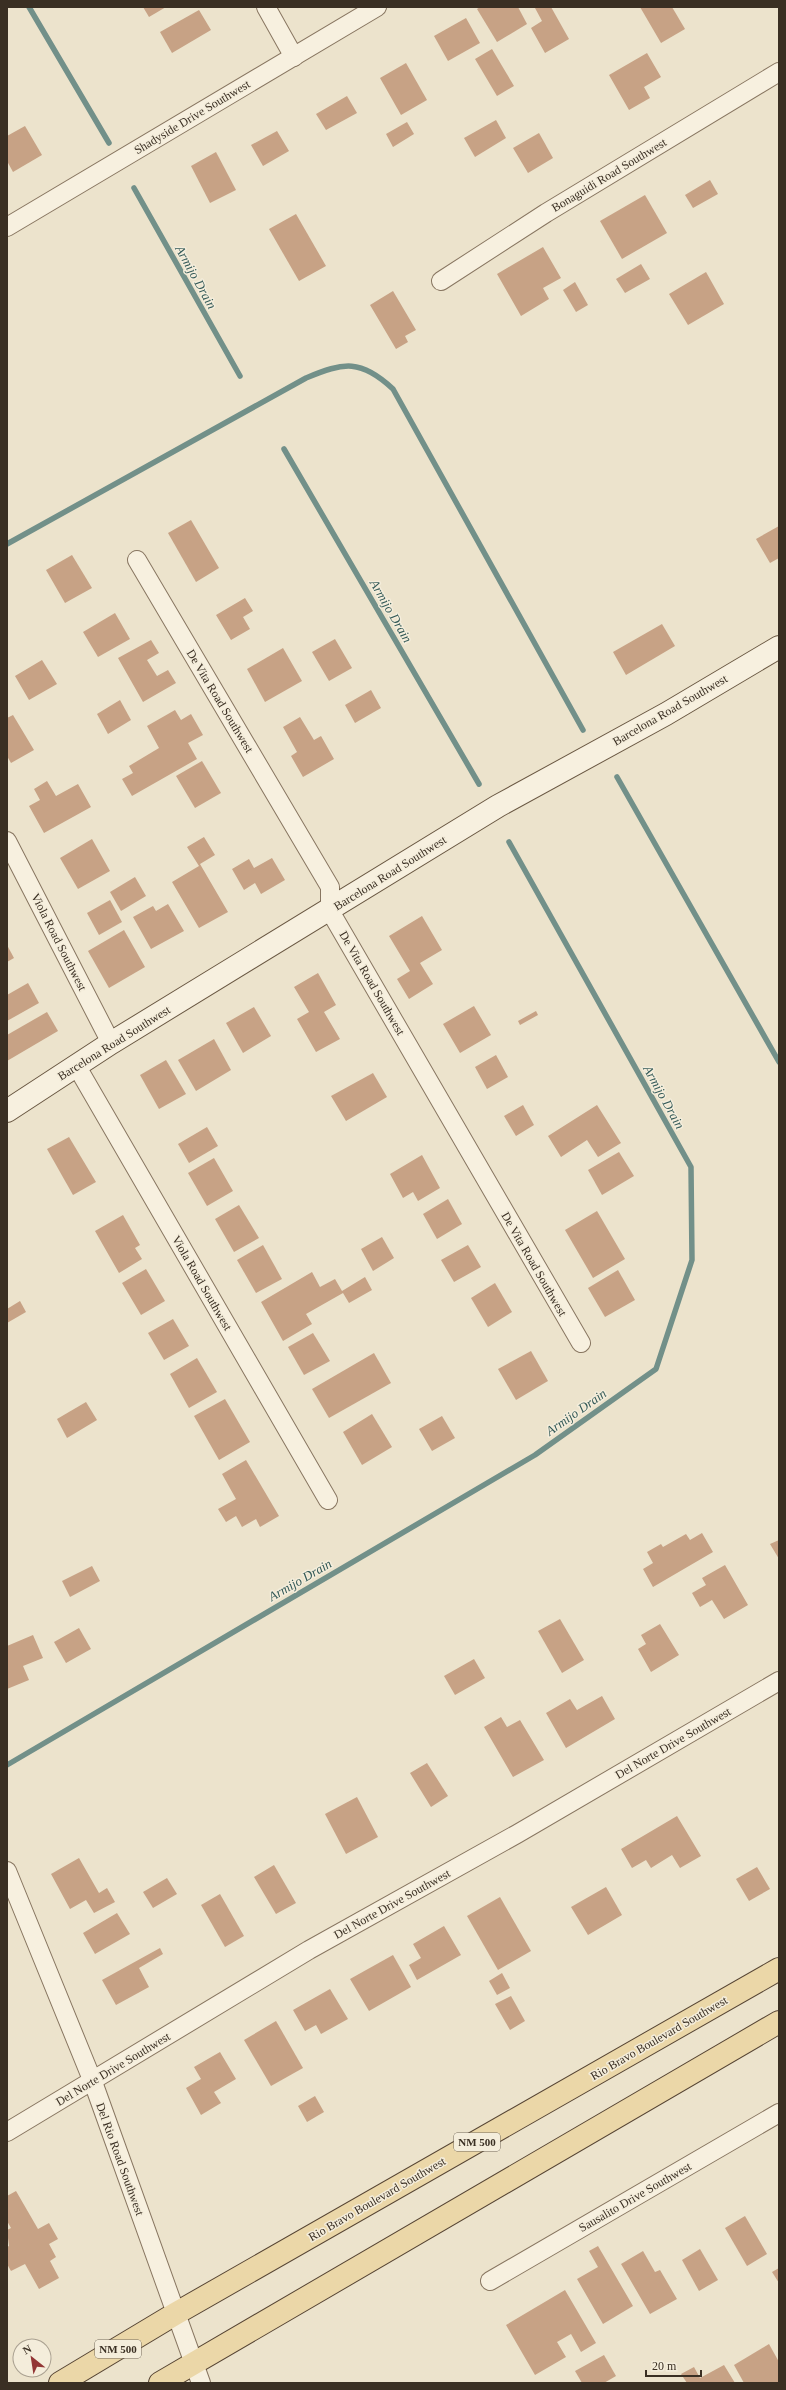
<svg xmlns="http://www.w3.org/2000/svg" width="786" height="2390" font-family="'Times New Roman',serif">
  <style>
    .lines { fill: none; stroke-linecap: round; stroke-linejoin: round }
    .stream { stroke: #729089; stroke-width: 5.5 }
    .building { fill: #c7a285 }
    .street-casing { stroke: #887661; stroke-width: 20 }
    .secondary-casing { stroke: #6a5843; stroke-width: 24 }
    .primary-casing { stroke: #574534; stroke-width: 24 }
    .street { stroke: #f7f0df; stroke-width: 18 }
    .secondary { stroke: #f7f0df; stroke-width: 22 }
    .primary { stroke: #ebd7a8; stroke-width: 22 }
    .labels { text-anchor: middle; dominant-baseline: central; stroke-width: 3; stroke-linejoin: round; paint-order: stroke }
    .shield { fill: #f4eddb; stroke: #72685a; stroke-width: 1 }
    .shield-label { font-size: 11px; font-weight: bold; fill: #3a2f23 }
    .street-label { font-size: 12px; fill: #3a2f23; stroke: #f4eddb }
    .water-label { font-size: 13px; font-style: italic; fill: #335957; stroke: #f4eddb }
  </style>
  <rect width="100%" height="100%" fill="#ece3cc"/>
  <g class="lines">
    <g class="stream">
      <path d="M29 7 109 143"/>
      <path d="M134 188 240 376"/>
      <path d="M284 449 479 784"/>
      <path d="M7 544 306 378C344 362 361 359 393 389L583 730"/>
      <path d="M617 777 779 1062"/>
      <path d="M7 1765 535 1455 656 1369 692 1260 691 1167 509 842"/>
    </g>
  </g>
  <g class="building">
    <path d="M143 7H166L149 17Z"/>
    <path d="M480 7H518L527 24 497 42 477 9Z"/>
    <path d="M551 7 569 39 545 53 531 28 542 21 535 8Z"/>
    <path d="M640 7H672L685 29 661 43Z"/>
    <path d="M199 10 211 30 172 53 160 32Z"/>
    <path d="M466 18 480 43 448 61 434 36Z"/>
    <path d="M492 49 514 86 497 96 475 59Z"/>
    <path d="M647 53 661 77 644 87 650 98 629 110 609 75Z"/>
    <path d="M406 63 427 100 401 115 380 78Z"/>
    <path d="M347 96 357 113 326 130 316 114Z"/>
    <path d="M496 120 506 138 475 157 464 138Z"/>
    <path d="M407 122 414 134 393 147 386 134Z"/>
    <path d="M25 126 42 155 13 172 7 161V136Z"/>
    <path d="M277 131 289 151 263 166 251 145Z"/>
    <path d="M539 133 553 158 528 173 513 148Z"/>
    <path d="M216 152 236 190 210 203 191 166Z"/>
    <path d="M710 180 718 194 693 208 685 195Z"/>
    <path d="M645 195 667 233 622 259 600 221Z"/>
    <path d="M296 214 326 266 299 281 269 229Z"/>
    <path d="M543 247 561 278 543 288 549 299 521 316 497 274Z"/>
    <path d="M641 264 650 279 625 293 616 279Z"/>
    <path d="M706 272 724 304 688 325 669 294Z"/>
    <path d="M575 282 588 305 576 312 563 290Z"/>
    <path d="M393 291 416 330 405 336 408 342 396 349 370 305Z"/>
    <path d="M191 520 219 568 196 582 168 533Z"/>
    <path d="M779 526V558L770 563 756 539Z"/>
    <path d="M72 555 92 588 65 603 46 570Z"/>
    <path d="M245 598 253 611 243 617 250 629 231 640 216 615Z"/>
    <path d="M115 613 130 639 98 657 83 632Z"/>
    <path d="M662 624 675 646 626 675 613 652Z"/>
    <path d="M335 639 352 668 329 681 312 652Z"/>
    <path d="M151 640 159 653 147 660 157 676 168 670 176 683 143 702 118 658Z"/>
    <path d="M283 648 302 681 265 702 247 669Z"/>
    <path d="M42 660 57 684 29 700 15 676Z"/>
    <path d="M371 690 381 708 355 723 345 705Z"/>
    <path d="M120 700 131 720 108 734 97 714Z"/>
    <path d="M175 710 181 720 191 714 203 735 188 743 197 759 132 796 122 779 133 773 129 766 159 748 147 726Z"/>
    <path d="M13 715 34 750 11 763 7 756V718Z"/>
    <path d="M300 717 314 740 321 736 334 759 303 777 291 756 297 752 283 727Z"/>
    <path d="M202 761 221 793 195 808 176 776Z"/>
    <path d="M47 781 56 796 78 784 91 807 44 833 29 806 40 800 34 789Z"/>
    <path d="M204 837 215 855 200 864 228 912 199 928 172 882 199 866 187 847Z"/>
    <path d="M92 839 110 871 78 889 60 858Z"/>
    <path d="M272 858 285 880 261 894 255 883 244 890 232 869 249 859 254 868Z"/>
    <path d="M135 877 146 896 121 911 110 892Z"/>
    <path d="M110 900 122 922 99 935 87 913Z"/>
    <path d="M168 904 184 931 151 949 133 917 153 906 156 911Z"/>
    <path d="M422 916 442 950 420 963 433 984 409 999 397 979 410 971 389 936Z"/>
    <path d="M124 930 145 967 109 988 88 951Z"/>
    <path d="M7 945 14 958 7 962Z"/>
    <path d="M318 973 336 1005 324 1012 340 1039 316 1052 297 1019 309 1012 294 987Z"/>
    <path d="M28 983 39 1003 7 1021V995Z"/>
    <path d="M474 1006 491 1035 460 1053 443 1024Z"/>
    <path d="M254 1007 271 1036 243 1053 226 1023Z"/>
    <path d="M536 1011 538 1015 520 1025 518 1021Z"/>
    <path d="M47 1012 58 1031 7 1061V1035Z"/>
    <path d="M214 1039 231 1070 196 1091 178 1060Z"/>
    <path d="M496 1055 508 1077 487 1089 475 1067Z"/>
    <path d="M166 1060 186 1094 159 1109 140 1075Z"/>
    <path d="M373 1073 387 1097 346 1121 331 1096Z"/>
    <path d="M523 1105 534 1125 516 1136 504 1116Z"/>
    <path d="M597 1105 621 1143 598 1157 587 1140 561 1157 548 1136Z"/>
    <path d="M207 1127 218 1146 189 1163 178 1144Z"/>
    <path d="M69 1137 96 1182 73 1195 47 1149Z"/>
    <path d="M619 1152 634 1176 602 1195 588 1170Z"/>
    <path d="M422 1155 440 1188 418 1201 413 1192 403 1198 390 1174Z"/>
    <path d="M214 1158 233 1191 207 1206 188 1173Z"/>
    <path d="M448 1199 462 1224 437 1239 423 1214Z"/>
    <path d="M239 1205 259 1238 234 1252 215 1219Z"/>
    <path d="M597 1211 625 1259 593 1278 565 1230Z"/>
    <path d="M123 1215 140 1245 135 1248 142 1259 119 1273 95 1231Z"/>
    <path d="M382 1237 394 1258 373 1271 361 1249Z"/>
    <path d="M263 1245 282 1279 256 1293 237 1260Z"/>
    <path d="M468 1245 481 1267 454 1282 441 1260Z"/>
    <path d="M146 1269 165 1301 141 1315 122 1283Z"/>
    <path d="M618 1270 635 1300 605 1317 588 1288Z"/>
    <path d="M312 1272 320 1287 335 1279 342 1291 365 1277 372 1290 349 1303 343 1293 306 1314 312 1324 283 1341 261 1302Z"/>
    <path d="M495 1283 512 1312 488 1327 471 1298Z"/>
    <path d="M20 1301 26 1312 7 1323V1309Z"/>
    <path d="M173 1319 189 1346 164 1360 148 1333Z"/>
    <path d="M313 1333 330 1361 304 1375 288 1347Z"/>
    <path d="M531 1351 548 1381 516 1400 498 1369Z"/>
    <path d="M374 1353 391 1383 329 1418 312 1389Z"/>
    <path d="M197 1358 217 1392 189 1408 170 1374Z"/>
    <path d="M225 1399 250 1442 219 1460 194 1416Z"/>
    <path d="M86 1402 97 1420 67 1438 57 1419Z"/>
    <path d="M372 1414 392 1447 362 1465 343 1432Z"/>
    <path d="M442 1416 455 1438 432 1451 419 1429Z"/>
    <path d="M246 1460 279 1516 260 1527 256 1519 242 1527 236 1516 226 1522 218 1509 236 1499 222 1474Z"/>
    <path d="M702 1533 713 1552 653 1587 643 1569 653 1563 647 1552 661 1544 663 1547 686 1534 690 1540Z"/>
    <path d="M779 1540V1559L770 1544Z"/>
    <path d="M725 1565 748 1605 724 1619 712 1600 700 1607 692 1593 706 1585 702 1578Z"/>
    <path d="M92 1566 100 1581 70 1597 62 1581Z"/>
    <path d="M560 1619 584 1660 562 1673 538 1631Z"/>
    <path d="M660 1624 679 1655 651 1672 638 1649 646 1644 641 1635Z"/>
    <path d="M79 1628 91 1649 66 1663 54 1642Z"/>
    <path d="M33 1635 43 1658 23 1666 29 1680 7 1689V1646Z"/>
    <path d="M474 1659 485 1678 455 1695 444 1676Z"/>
    <path d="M602 1696 615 1719 566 1748 546 1713 570 1699 577 1710Z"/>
    <path d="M501 1717 507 1727 520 1720 544 1760 513 1777 484 1727Z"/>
    <path d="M427 1763 448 1796 431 1807 410 1773Z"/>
    <path d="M357 1797 378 1837 346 1854 325 1814Z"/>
    <path d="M677 1816 701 1856 680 1868 672 1855 651 1868 646 1860 632 1868 621 1849Z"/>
    <path d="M79 1858 99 1893 107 1888 115 1902 94 1913 86 1900 70 1909 51 1874Z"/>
    <path d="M274 1865 296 1903 276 1914 254 1877Z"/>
    <path d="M757 1867 770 1889 749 1901 736 1879Z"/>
    <path d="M167 1878 177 1894 153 1908 143 1892Z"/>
    <path d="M606 1887 622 1915 588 1935 571 1907Z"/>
    <path d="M220 1894 244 1936 225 1947 201 1905Z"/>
    <path d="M500 1897 531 1951 498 1970 467 1916Z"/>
    <path d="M117 1913 130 1934 95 1954 83 1933Z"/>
    <path d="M444 1926 461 1955 417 1980 409 1965 421 1958 413 1944Z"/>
    <path d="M160 1948 163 1954 139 1968 149 1987 116 2005 102 1980Z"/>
    <path d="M393 1955 411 1987 369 2011 350 1979Z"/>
    <path d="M502 1973 510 1988 497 1995 489 1981Z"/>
    <path d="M330 1989 348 2019 321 2034 316 2025 305 2031 293 2010Z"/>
    <path d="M511 1996 525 2021 510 2030 495 2004Z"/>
    <path d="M276 2021 303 2068 271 2086 244 2040Z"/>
    <path d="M220 2052 236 2079 214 2092 221 2103 201 2115 186 2088 201 2079 194 2067Z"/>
    <path d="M315 2096 324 2112 307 2122 298 2106Z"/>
    <path d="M16 2191 38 2229 49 2223 58 2239 49 2244 56 2257 50 2261 59 2278 39 2289 25 2264 11 2271 7 2264V2247L9 2246 7 2230 11 2228 7 2221V2196Z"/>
    <path d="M745 2216 767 2254 747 2266 725 2228Z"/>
    <path d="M598 2246 633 2306 603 2324 577 2279 598 2267 589 2251Z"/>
    <path d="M700 2249 718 2280 699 2291 682 2260Z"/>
    <path d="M643 2251 655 2272 660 2270 677 2299 650 2314 621 2264Z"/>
    <path d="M779 2268V2283L772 2272Z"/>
    <path d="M565 2290 596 2343 581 2352 571 2334 557 2342 566 2357 535 2375 506 2325Z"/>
    <path d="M769 2344 779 2362V2383H744L734 2365Z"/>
    <path d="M604 2355 616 2376 604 2383H582L575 2371Z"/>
    <path d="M724 2365 735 2383H687L681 2374 694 2367 700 2378Z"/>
  </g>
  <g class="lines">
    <g class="street-casing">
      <g id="street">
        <path d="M266 7 294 57"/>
        <path d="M7 227 377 7"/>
        <path d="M441 281 546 213 779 72"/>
        <path d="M137 560 330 887V911L581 1343"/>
        <path d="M7 841 111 1043"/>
        <path d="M76 1065 328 1500"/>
        <path d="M7 1871 93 2082 201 2383"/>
        <path d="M7 2132 309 1950 517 1834 779 1681"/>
        <path d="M490 2281 779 2113"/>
      </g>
    </g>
    <g class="secondary-casing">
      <path id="secondary" d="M7 1111 111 1043 498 806 666 714 779 647"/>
    </g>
    <g class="primary-casing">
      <g id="primary">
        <path d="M60 2383 175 2314 779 1969"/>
        <path d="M160 2383 779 2022"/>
      </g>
    </g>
    <use href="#street" class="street"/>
    <use href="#secondary" class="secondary"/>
    <use href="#primary" class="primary"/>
  </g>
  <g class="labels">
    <g class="shield">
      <rect x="454" y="2133" width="46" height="18" rx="3"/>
      <rect x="95" y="2340" width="46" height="18" rx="3"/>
    </g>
    <g class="shield-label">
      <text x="477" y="2142">NM 500</text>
      <text x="118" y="2349">NM 500</text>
    </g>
    <g class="street-label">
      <text transform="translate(192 117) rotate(-31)">Shadyside Drive Southwest</text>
      <text transform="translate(609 175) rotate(-31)">Bonaguidi Road Southwest</text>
      <text transform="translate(220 701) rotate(59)">De Vita Road Southwest</text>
      <text transform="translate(670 710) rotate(-30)">Barcelona Road Southwest</text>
      <text transform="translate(390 873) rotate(-32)">Barcelona Road Southwest</text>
      <text transform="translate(59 942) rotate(63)">Viola Road Southwest</text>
      <text transform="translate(372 983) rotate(60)">De Vita Road Southwest</text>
      <text transform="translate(114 1043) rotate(-32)">Barcelona Road Southwest</text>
      <text transform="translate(534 1264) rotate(60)">De Vita Road Southwest</text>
      <text transform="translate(202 1283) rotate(60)">Viola Road Southwest</text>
      <text transform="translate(673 1743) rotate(-30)">Del Norte Drive Southwest</text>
      <text transform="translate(392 1904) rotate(-29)">Del Norte Drive Southwest</text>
      <text transform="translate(659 2038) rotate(-30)">Rio Bravo Boulevard Southwest</text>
      <text transform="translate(113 2069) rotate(-31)">Del Norte Drive Southwest</text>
      <text transform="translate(120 2159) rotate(70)">Del Rio Road Southwest</text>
      <text transform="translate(635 2197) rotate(-30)">Sausalito Drive Southwest</text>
      <text transform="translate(377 2199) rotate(-30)">Rio Bravo Boulevard Southwest</text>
    </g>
    <g class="water-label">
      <text transform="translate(196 277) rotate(61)">Armijo Drain</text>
      <text transform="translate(391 611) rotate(60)">Armijo Drain</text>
      <text transform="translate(664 1097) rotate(61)">Armijo Drain</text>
      <text transform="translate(576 1412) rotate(-35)">Armijo Drain</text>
      <text transform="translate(300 1580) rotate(-30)">Armijo Drain</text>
    </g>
  </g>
  <rect width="786" height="2390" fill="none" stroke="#3a2f23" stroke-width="16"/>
  <g transform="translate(32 2358) rotate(330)"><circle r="19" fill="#f4eddb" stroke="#aaa191"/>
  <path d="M0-3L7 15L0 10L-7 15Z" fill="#933635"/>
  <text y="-6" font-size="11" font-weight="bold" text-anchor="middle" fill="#3a2f23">N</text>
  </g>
  <path d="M646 2370v6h55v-6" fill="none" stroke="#3a2f23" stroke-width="2"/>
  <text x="652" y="2370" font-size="12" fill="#3a2f23" stroke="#f4eddb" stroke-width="3" paint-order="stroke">20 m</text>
</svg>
